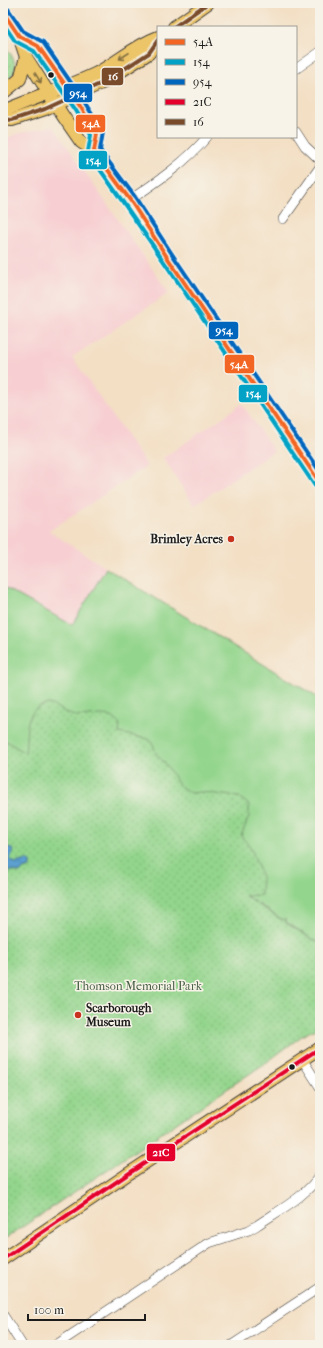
<svg xmlns="http://www.w3.org/2000/svg" width="323" height="1348" font-family="'IM FELL French Canon',serif">
  <style>
    .built { fill: #f7cfd2 }
    .grass { fill: #93d58c; stroke: #587854 }
    .park { fill: url(#park-dots); stroke: #587854 }
    .water { fill: url(#water-ripples); stroke: #3c5e76 }
    .lines { fill: none; stroke-linecap: round; stroke-linejoin: round }
    .minor-casing { stroke: #3c3935; stroke-width: 10 }
    .major-casing { stroke: #3c3935; stroke-width: 14 }
    .minor { stroke: #fff; stroke-width: 9 }
    .major { stroke: #edc569; stroke-width: 12 }
    .bus-1-casing { stroke: #f7f3e8; stroke-width: 7 }
    .bus-2-casing { stroke: #f7f3e8; stroke-width: 7 }
    .bus-3-casing { stroke: #f7f3e8; stroke-width: 7 }
    .bus-4-casing { stroke: #f7f3e8; stroke-width: 7 }
    .bus-5-casing { stroke: #f7f3e8; stroke-width: 7 }
    .bus-1 { stroke: #f26522; stroke-width: 4 }
    .bus-2 { stroke: #01a2c5; stroke-width: 4 }
    .bus-3 { stroke: #0065bd; stroke-width: 4 }
    .bus-4 { stroke: #e4002b; stroke-width: 4 }
    .bus-5 { stroke: #7a4b2a; stroke-width: 4 }
    .oneway { stroke: #847042 }
    .bus-dot { fill: #1c1c1c; stroke: #f7f3e8; stroke-width: 1.5 }
    .poi-dot { fill: #c8321e; stroke: #f7f3e8; stroke-width: 1.5 }
    .labels { text-anchor: middle; dominant-baseline: central; stroke-width: 3; stroke-linejoin: round; paint-order: stroke }
    .poi-label { font-size: 12px; font-weight: bold; fill: #1c1c1c; stroke: #f7f3e8; text-anchor: end }
    .park-label { font-size: 12px; fill: #465d43; stroke: #f7f3e8 }
    .line-badge { stroke: #f7f3e8; stroke-width: 1.5 }
    .badge-label { font-size: 11px; text-anchor: middle; font-weight: bold; fill: #fff }
  </style>
  <defs>
    <pattern id="park-dots" width="8" height="8" patternUnits="userSpaceOnUse"><rect width="8" height="8" fill="#93d58c"/><path d="M2 2h.1M6 6h.1" fill="none" stroke="#7eb678" stroke-width="1.8" stroke-linecap="round"/></pattern>
    <pattern id="water-ripples" width="26" height="14" patternUnits="userSpaceOnUse"><rect width="26" height="14" fill="#5ba0d0"/><path d="M2 4q2-2 4 0t4 0M15 11q2-2 4 0t4 0" fill="none" stroke="#4a82a8"/></pattern>
  </defs>
  <rect width="100%" height="100%" fill="#f7f3e8"/>
  <filter id="ink" filterUnits="userSpaceOnUse"><feTurbulence type="fractalNoise" baseFrequency=".025" numOctaves="2"/><feDisplacementMap in="SourceGraphic" scale="8" xChannelSelector="R" yChannelSelector="G"/><feConvolveMatrix kernelMatrix="1 2 1 2 8 2 1 2 1" color-interpolation-filters="sRGB"/></filter>
  <filter id="wash" filterUnits="userSpaceOnUse"><feTurbulence type="fractalNoise" baseFrequency=".012" numOctaves="4" result="noise"/><feDisplacementMap in="SourceGraphic" scale="16" xChannelSelector="R" yChannelSelector="G"/><feGaussianBlur stdDeviation="0.9" result="paint"/><feColorMatrix in="noise" values="0 0 0 0 0 0 0 0 0 0 0 0 0 0 0 0 0 1.4 0 .05"/><feComposite in="paint" operator="in"/></filter>
  <g filter="url(#wash)">
    <rect width="100%" height="100%" fill="#f3dfc4"/>
    <g class="built">
      <path d="M53 126 169 293 72 357 147 466 49 531 106 568 72 626 3 587V139L24 132Z"/>
      <path d="M242 404 274 451 194 505 163 458Z"/>
    </g>
    <path class="grass" d="M106 568 320 699V944L3 739V587L72 625Z"/>
    <g class="park">
      <path d="M3 43C14 59 24 69 3 83Z"/>
      <path d="M49 704C58 707 66 714 75 716 92 719 107 708 120 724L119 733 149 739 153 745 157 755 165 763 179 785 190 793 201 792 239 797 249 805V817L241 836 251 848 262 877 261 895 245 896 282 920 285 919 286 923 320 944V1027L303 1035 267 1062 3 1240V739L25 753C28 732 22 707 49 704Z"/>
    </g>
    <path class="water" d="M3 846 12 849 13 851 10 859 15 863 27 860 30 862V867L23 869 20 873 13 871H3Z"/>
  </g>
  <g filter="url(#ink)">
    <g class="lines">
      <g class="minor-casing">
        <g id="minor">
          <path d="M296 69 320 52"/>
          <path d="M296 132 305 146 320 160"/>
          <path d="M130 200C158 181 185 163 207 137"/>
          <path d="M283 219 320 167"/>
          <path d="M302 1059 320 1087"/>
          <path d="M3 1315 22 1345"/>
          <path d="M56 1345 209 1243 249 1230 256 1226C276 1212 309 1195 320 1174"/>
          <path d="M232 1345 320 1287"/>
        </g>
      </g>
      <g class="major-casing">
        <g id="major">
          <path d="M3 12 19 36 26 57 63 116 81 142 94 151 130 200 167 257 320 483"/>
          <path d="M174 27 208 3"/>
          <path d="M19 36 38 46 80 106 97 134 94 151"/>
          <path d="M3 93 20 79 26 57"/>
          <path d="M3 113 8 109C37 97 68 87 97 73 118 62 134 46 158 37"/>
          <path d="M3 119 12 120 45 109 104 82 149 53 158 40"/>
          <path d="M3 1259 128 1174 320 1048"/>
        </g>
      </g>
      <use href="#minor" class="minor"/>
      <use href="#major" class="major"/>
      <g class="bus-1-casing">
        <path id="bus-1" d="M3 12 19 36 38 46 80 106 97 134 94 151 130 200 167 257 320 483"/>
      </g>
      <g class="bus-2-casing">
        <path id="bus-2" d="M3 23 15 41 34 51 75 109 91 135 88 151 89 154C167 263 240 375 315 486"/>
      </g>
      <g class="bus-3-casing">
        <path id="bus-3" d="M8 9 23 31 43 42 85 103 103 132 100 150 135 197 172 254 320 472"/>
      </g>
      <g class="bus-4-casing">
        <path id="bus-4" d="M3 1259 128 1174 320 1048"/>
      </g>
      <g class="bus-5-casing">
        <g id="bus-5">
          <path d="M174 27 208 3"/>
          <path d="M3 119 12 120 45 109 104 82 149 53 158 40"/>
        </g>
      </g>
      <use href="#bus-1" class="bus-1"/>
      <use href="#bus-2" class="bus-2"/>
      <use href="#bus-3" class="bus-3"/>
      <use href="#bus-4" class="bus-4"/>
      <use href="#bus-5" class="bus-5"/>
    </g>
    <defs><path id="oneway-shaft" d="M-6 0H5M1.5-3L5.5 0L1.5 3" fill="none" stroke-width="1.6" stroke-linecap="round" stroke-linejoin="round"/></defs>
    <g class="oneway">
      <use href="#oneway-shaft" transform="translate(124 56) rotate(147)"/>
      <use href="#oneway-shaft" transform="translate(38 78) rotate(59)"/>
    </g>
  </g>
  <g class="bus-dot">
    <circle cx="51" cy="75" r="3.5"/>
    <circle cx="292" cy="1067" r="3.5"/>
  </g>
  <g class="poi-dot">
    <circle cx="231" cy="539" r="4"/>
    <circle cx="78" cy="1015" r="4"/>
  </g>
  <g class="labels">
    <g class="poi-label">
      <text x="223" y="539">Brimley Acres</text>
      <text x="86" y="1008" text-anchor="start">Scarborough<tspan x="86" dy="14">Museum</tspan></text>
    </g>
    <g class="park-label">
      <text x="138" y="986">Thomson Memorial Park</text>
    </g>
  </g>
  <g class="line-badge">
    <rect x="101" y="67" width="23" height="19" rx="4" fill="#7a4b2a"/>
    <rect x="63" y="83" width="30" height="20" rx="4" fill="#0065bd"/>
    <rect x="75" y="114" width="31" height="19" rx="4" fill="#f26522"/>
    <rect x="78" y="150" width="30" height="20" rx="4" fill="#01a2c5"/>
    <rect x="208" y="321" width="31" height="19" rx="4" fill="#0065bd"/>
    <rect x="224" y="354" width="31" height="20" rx="4" fill="#f26522"/>
    <rect x="238" y="384" width="30" height="19" rx="4" fill="#01a2c5"/>
    <rect x="146" y="1143" width="30" height="19" rx="4" fill="#e4002b"/>
  </g>
  <g class="badge-label">
    <text x="113" y="80">16</text>
    <text x="78" y="97">954</text>
    <text x="91" y="127">54A</text>
    <text x="93" y="164">154</text>
    <text x="224" y="334">954</text>
    <text x="239" y="368">54A</text>
    <text x="253" y="397">154</text>
    <text x="161" y="1156">21C</text>
  </g>
  <rect width="323" height="1348" fill="none" stroke="#f7f3e8" stroke-width="16"/>
  <rect x="157" y="26" width="140" height="112" fill="#f7f3e8" stroke="#9f9d96"/>
  <rect x="165" y="39" width="20" height="6" fill="#f26522" stroke="#9f9d96"/>
  <text x="193" y="46" font-size="12" fill="#1c1c1c">54A</text>
  <rect x="165" y="59" width="20" height="6" fill="#01a2c5" stroke="#9f9d96"/>
  <text x="193" y="66" font-size="12" fill="#1c1c1c">154</text>
  <rect x="165" y="79" width="20" height="6" fill="#0065bd" stroke="#9f9d96"/>
  <text x="193" y="86" font-size="12" fill="#1c1c1c">954</text>
  <rect x="165" y="99" width="20" height="6" fill="#e4002b" stroke="#9f9d96"/>
  <text x="193" y="106" font-size="12" fill="#1c1c1c">21C</text>
  <rect x="165" y="119" width="20" height="6" fill="#7a4b2a" stroke="#9f9d96"/>
  <text x="193" y="126" font-size="12" fill="#1c1c1c">16</text>
  <path d="M28 1314v6h117v-6" fill="none" stroke="#1c1c1c" stroke-width="2"/>
  <text x="34" y="1314" font-size="12" fill="#1c1c1c" stroke="#f7f3e8" stroke-width="3" paint-order="stroke">100 m</text>
</svg>
